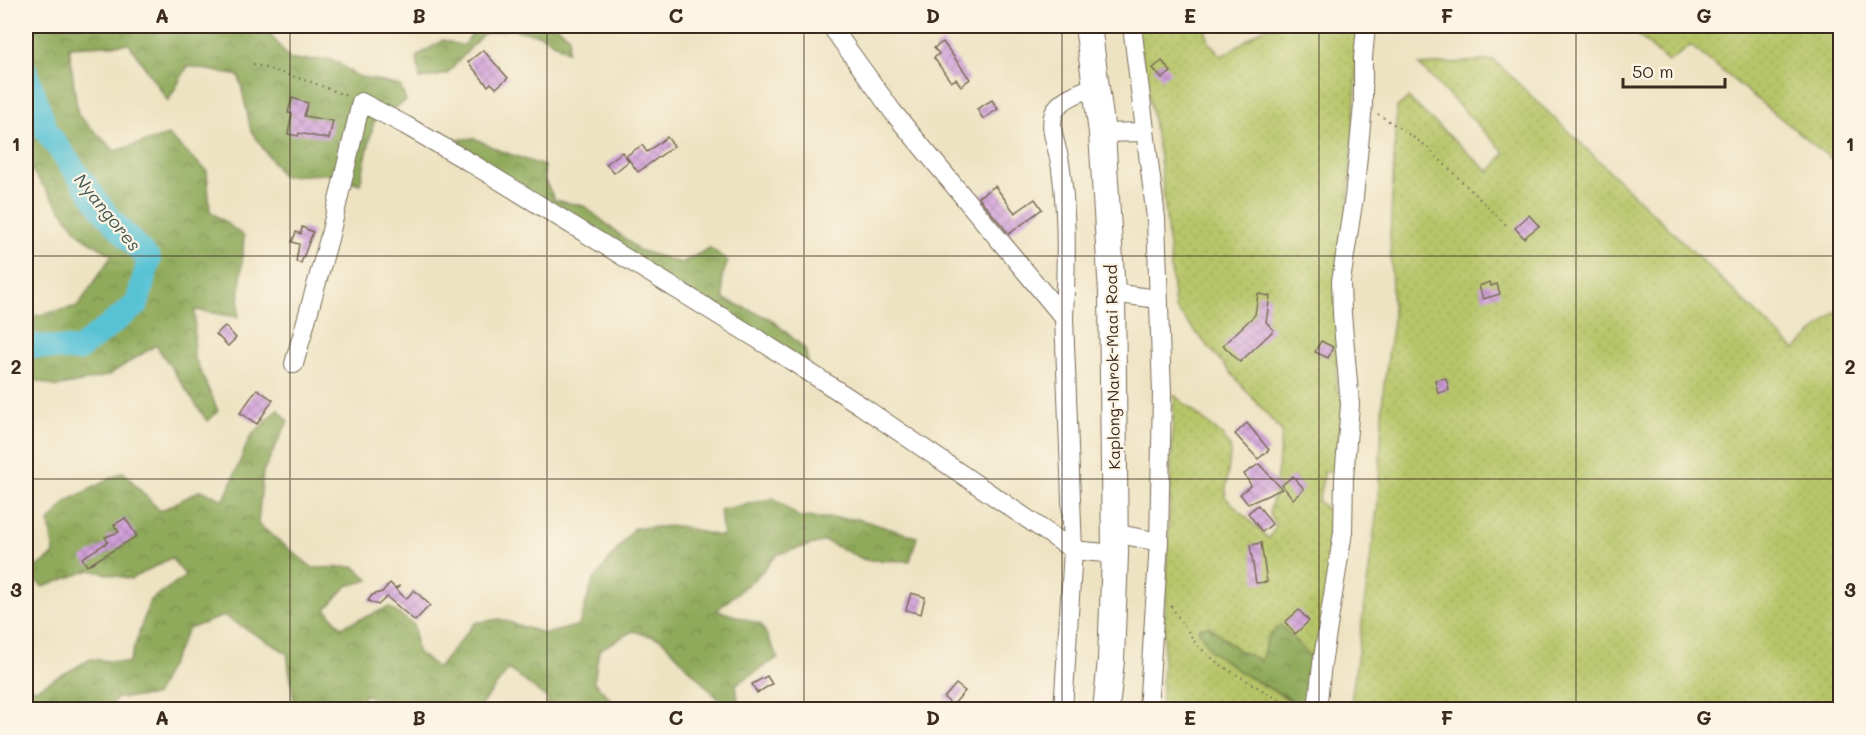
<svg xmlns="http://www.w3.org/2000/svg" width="1866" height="735" font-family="Mali,sans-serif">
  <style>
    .grass { fill: url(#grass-dots); stroke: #787842; stroke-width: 1.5 }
    .forest { fill: url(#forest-crowns); stroke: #666a3d; stroke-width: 1.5 }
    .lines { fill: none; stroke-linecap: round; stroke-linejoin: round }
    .river { stroke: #59c2d5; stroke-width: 24 }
    .building { fill: url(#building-cross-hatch) }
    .minor-casing { stroke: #796b57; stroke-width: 20 }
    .highway-casing { stroke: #796b57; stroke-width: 28 }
    .path { stroke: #796b57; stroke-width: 2; stroke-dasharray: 1.5 4.5; stroke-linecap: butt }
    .minor { stroke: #fff; stroke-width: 18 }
    .highway { stroke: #fff; stroke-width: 26 }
    .grid { fill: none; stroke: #3b2a1e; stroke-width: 1.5; stroke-opacity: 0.55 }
    .labels { text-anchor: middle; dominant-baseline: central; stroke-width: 4.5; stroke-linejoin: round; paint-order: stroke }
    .street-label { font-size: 16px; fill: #3b2a1e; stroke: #fcf5e5 }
    .water-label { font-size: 18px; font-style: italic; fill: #445855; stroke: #fcf5e5 }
    .neatline { fill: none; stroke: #3b2a1e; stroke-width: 2 }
    .grid-label { font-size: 20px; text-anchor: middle; font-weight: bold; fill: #3b2a1e }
  </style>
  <defs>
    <pattern id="grass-dots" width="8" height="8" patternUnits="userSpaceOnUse" patternTransform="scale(1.5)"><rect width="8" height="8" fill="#b6c567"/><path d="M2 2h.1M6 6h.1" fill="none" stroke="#9da959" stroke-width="1.8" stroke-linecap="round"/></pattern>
    <pattern id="forest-crowns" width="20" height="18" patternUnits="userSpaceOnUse" patternTransform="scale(1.5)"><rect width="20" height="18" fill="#90aa5c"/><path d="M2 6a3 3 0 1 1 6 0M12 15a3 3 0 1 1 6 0" fill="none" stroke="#778b4b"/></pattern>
    <pattern id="building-cross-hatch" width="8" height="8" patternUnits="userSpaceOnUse" patternTransform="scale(1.5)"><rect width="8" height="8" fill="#d09cdb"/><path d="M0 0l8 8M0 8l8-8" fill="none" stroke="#aa7fb1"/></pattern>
  </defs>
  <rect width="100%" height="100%" fill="#fcf5e5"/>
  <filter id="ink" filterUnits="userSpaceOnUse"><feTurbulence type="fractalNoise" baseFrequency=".0167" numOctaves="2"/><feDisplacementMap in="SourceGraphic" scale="12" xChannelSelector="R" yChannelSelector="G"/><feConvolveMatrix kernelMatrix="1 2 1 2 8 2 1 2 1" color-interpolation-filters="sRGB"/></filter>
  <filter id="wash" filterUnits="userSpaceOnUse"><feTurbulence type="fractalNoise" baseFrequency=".008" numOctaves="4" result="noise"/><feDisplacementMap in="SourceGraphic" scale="24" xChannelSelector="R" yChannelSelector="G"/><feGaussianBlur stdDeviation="1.35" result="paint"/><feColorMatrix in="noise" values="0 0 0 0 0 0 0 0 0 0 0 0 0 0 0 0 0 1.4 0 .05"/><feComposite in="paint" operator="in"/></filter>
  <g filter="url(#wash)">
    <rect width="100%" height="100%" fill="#ede3c2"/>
    <g class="grass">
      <path d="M1136 26H1204L1209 42 1222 56 1267 26H1360L1336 388 1344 399 1336 471H1325L1318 501 1332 514 1328 544 1332 553 1316 663 1268 637 1261 661 1238 650 1209 626 1198 628 1210 650 1245 675 1306 709H1161L1174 395 1222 435 1231 448 1225 497 1269 539 1276 525 1269 514 1275 492 1282 432 1175 308 1160 158Z"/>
      <path d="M1628 26H1840V166L1691 46 1668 62Z"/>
      <path d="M1494 60 1795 350 1840 308V709L1350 710 1378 503 1383 393 1393 319 1390 234 1397 107 1408 98 1489 172 1505 153 1419 65Z"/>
    </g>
    <g class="forest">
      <path d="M26 26H270L271 35 290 60 332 59 357 76 400 86 406 101 374 121 360 184 327 174 282 176 251 131 239 76 188 66 168 101 129 44 69 47 78 115 115 151 168 135 207 171 210 211 244 236 238 317 195 310 194 356 218 411 207 421 156 345 107 376 57 387 26 377V318L78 306 112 255 81 236 26 163Z"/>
      <path d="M478 26H557L569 36 568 52 541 35 509 29 483 34 447 74 420 79 417 56 443 40 463 46Z"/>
      <path d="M474 138 498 150 544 166V179L555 200 584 206 639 250 681 263 710 248 728 261 722 277 724 299 771 319 805 349 809 366 441 141Z"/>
      <path d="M278 409 288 421 263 472 258 524 313 568 355 567 369 580 347 586 326 609 341 627 389 607 414 625 417 652 438 668 475 623 499 619 546 634 579 625 593 581 634 528 678 526 723 537 720 510 774 498 799 517 858 519 917 537 910 561 865 560 825 541 778 554 758 576 717 610 761 624 778 658 736 684 739 709H728L661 639 633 631 599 650 594 682 620 709H546L548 699 509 669 478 709H400L364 694 361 709H295L287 653 224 616 188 629 155 696 117 698 107 709 26 710V685L36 689 91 659 129 663 150 600 186 576 171 558 131 579 90 570 43 587 28 574 54 554 49 522 67 501 123 472 160 511 201 490 224 500 250 437Z"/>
      <path d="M1281 625 1316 663 1309 709 1245 675 1210 650 1198 628 1209 626 1238 650 1261 661 1268 637Z"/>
    </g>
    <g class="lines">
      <path class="river" d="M26 72 47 132 107 215 149 260 137 304 78 350 26 345"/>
    </g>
    <g id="blocks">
      <g class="building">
        <path d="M943 42 970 79 961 86 956 79 951 82 934 58 939 54 934 48Z"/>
        <path d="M483 50 508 78 496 88 491 83 488 86 468 62Z"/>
        <path d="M1162 61 1171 72 1162 79 1153 68Z"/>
        <path d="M292 98 308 103 304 116 333 121 329 139 299 133 298 136 288 134 292 114 288 113Z"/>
        <path d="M992 100 998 109 983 119 977 109Z"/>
        <path d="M667 137 674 146 638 172 626 156 642 145 647 152Z"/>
        <path d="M622 152 629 161 614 173 606 164Z"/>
        <path d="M995 186 1015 213 1035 199 1042 209 1009 234 978 197Z"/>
        <path d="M1529 215 1539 226 1524 238 1515 228Z"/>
        <path d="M302 227 313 232 301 263 296 262 299 244 292 242 296 232 301 234Z"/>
        <path d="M1490 282 1491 286 1497 284 1500 294 1483 299 1479 286Z"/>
        <path d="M1258 294 1270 296 1266 322 1274 330 1240 362 1223 345 1255 315Z"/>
        <path d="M225 326 236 338 228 346 216 334Z"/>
        <path d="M1321 341 1333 347 1328 358 1315 352Z"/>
        <path d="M1446 378 1449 390 1438 393 1435 380Z"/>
        <path d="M257 389 273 400 257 424 240 413Z"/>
        <path d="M1247 423 1269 450 1258 459 1235 434Z"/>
        <path d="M1259 464 1282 489 1248 504 1240 494 1251 485 1244 474Z"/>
        <path d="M1293 476 1304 489 1293 499 1282 485Z"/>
        <path d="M1258 505 1272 524 1262 532 1248 513Z"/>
        <path d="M125 518 137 536 87 566 82 558 108 542 105 537 119 532 114 525Z"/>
        <path d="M1261 543 1267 582 1256 583 1250 545Z"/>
        <path d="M390 583 395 588 400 586 396 589 406 599 414 590 430 605 415 621 387 597 378 605 368 601 372 595 382 592Z"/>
        <path d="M911 593 925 597 921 614 906 610Z"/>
        <path d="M1299 610 1309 621 1295 634 1285 622Z"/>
        <path d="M767 676 772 684 757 693 752 684Z"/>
        <path d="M956 684 965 691 953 705 944 698Z"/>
      </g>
    </g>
  </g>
  <g filter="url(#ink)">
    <use href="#blocks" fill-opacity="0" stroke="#796b57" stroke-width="1.5"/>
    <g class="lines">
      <g class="minor-casing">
        <g id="minor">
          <path d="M831 26 893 112 1064 318"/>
          <path d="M1132 26 1156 218 1162 393 1159 542 1148 710"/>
          <path d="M1102 133 1144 132"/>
          <path d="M1112 293 1158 299"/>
          <path d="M294 364 329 239 361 102 405 125 471 163 756 338 860 405 1073 550 1115 554"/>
          <path d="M1114 533 1159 542"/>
          <path d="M1063 710 1073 550 1064 318C1066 270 1068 211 1060 163 1058 148 1048 128 1054 113 1060 98 1082 92 1095 86"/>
          <path d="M1317 710 1322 664 1343 532 1344 478 1350 405 1342 314 1341 281 1354 197 1363 105V58L1366 26"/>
        </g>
      </g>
      <g class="highway-casing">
        <path id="highway" d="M1088 26 1102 133 1112 293 1115 554 1111 660 1106 710"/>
      </g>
      <g class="path">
        <path d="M253 64 311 82 347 96"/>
        <path d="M1378 114 1425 145 1508 227"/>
        <path d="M1171 606 1197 645 1219 664 1296 710"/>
      </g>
      <use href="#minor" class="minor"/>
      <use href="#highway" class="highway"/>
    </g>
  </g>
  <path class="grid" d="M290 26V710M547 26V710M804 26V710M1062 26V710M1319 26V710M1576 26V710M26 256H1840M26 479H1840"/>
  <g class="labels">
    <g class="street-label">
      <text transform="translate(1112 367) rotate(-91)">Kaplong-Narok-Maai Road</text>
    </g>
    <g class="water-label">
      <text transform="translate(108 212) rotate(51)">Nyangores</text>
    </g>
  </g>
  <rect width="1866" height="735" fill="none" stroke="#fcf5e5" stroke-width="66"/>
  <path d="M1623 78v9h102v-9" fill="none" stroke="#3b2a1e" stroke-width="3"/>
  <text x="1632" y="78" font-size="18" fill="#3b2a1e" stroke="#fcf5e5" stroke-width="4.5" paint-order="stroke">50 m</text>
  <rect x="33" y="33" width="1800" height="669" class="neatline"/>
  <g class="grid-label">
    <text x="162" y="23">A</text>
    <text x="419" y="23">B</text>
    <text x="676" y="23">C</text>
    <text x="933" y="23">D</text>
    <text x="1190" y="23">E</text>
    <text x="1447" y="23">F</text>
    <text x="1704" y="23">G</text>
    <text x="16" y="151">1</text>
    <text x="1850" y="151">1</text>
    <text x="16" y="374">2</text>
    <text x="1850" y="374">2</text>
    <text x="16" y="597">3</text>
    <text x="1850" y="597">3</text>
    <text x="162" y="725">A</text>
    <text x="419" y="725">B</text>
    <text x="676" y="725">C</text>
    <text x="933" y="725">D</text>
    <text x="1190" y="725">E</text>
    <text x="1447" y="725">F</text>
    <text x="1704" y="725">G</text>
  </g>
</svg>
